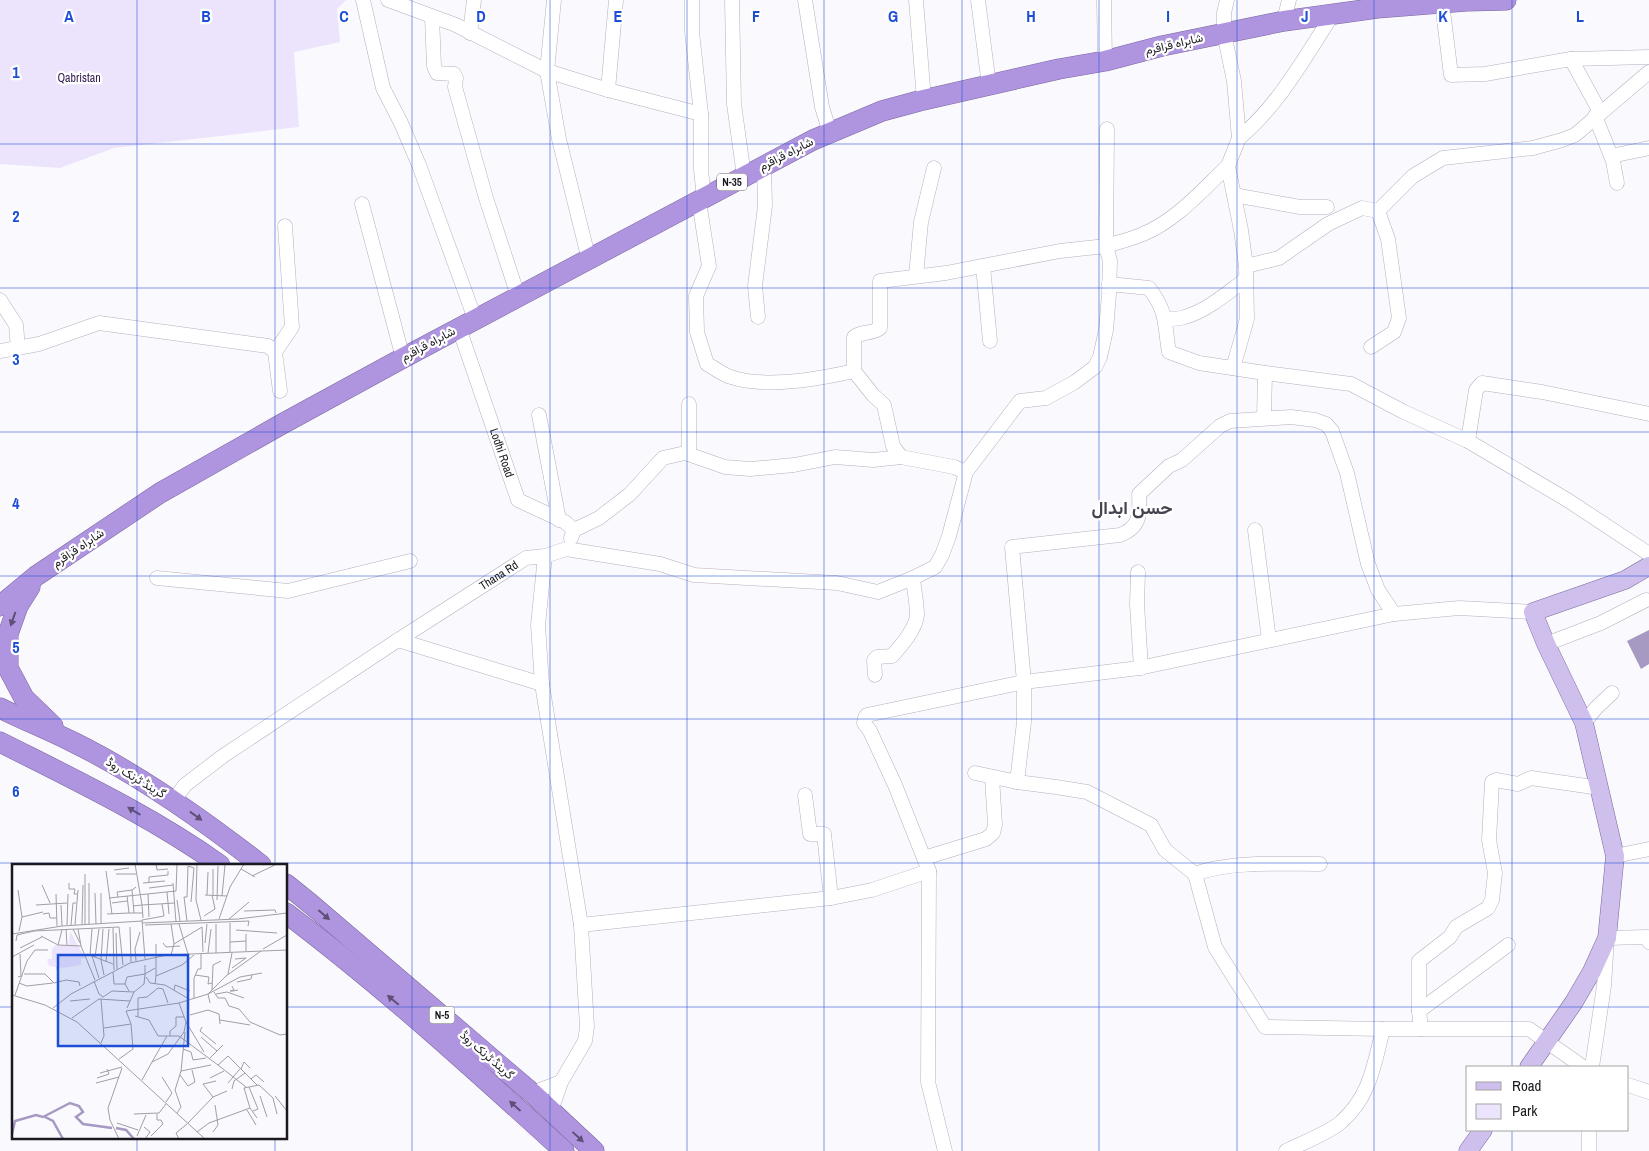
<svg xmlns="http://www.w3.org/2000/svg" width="1649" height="1151" font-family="'Archivo Narrow',Vazirmatn,sans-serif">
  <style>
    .green { fill: #ece4fd }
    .water { fill: #a699c2 }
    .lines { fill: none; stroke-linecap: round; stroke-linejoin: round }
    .minor-casing { stroke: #b5b0c0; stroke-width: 15 }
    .major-casing { stroke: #7b699c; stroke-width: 19 }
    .highway-casing { stroke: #7b699c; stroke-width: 21 }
    .minor { stroke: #fff; stroke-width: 14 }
    .major { stroke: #cfbfec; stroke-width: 18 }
    .highway { stroke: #af94e0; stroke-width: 20 }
    .oneway { fill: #5e5076 }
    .grid { fill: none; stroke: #1d4ed8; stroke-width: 1; stroke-opacity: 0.55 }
    .labels { text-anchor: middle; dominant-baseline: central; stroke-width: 4.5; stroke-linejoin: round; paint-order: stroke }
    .shield { fill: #fff; stroke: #5f5e62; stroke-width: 1 }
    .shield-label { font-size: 11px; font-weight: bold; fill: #1b191f }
    .street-label { font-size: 12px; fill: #1b191f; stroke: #fff }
    .park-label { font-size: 12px; fill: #362054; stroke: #fff }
    .district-label { font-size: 18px; font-weight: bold; fill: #474250; stroke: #fff }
    .inset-river { fill: none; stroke: #a699c2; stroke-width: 2.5 }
    .inset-road { fill: none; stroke: #a19fa4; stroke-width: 1 }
    .view { fill: #1d4ed8; fill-opacity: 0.15; stroke: #1d4ed8; stroke-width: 2.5 }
    .inset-edge { fill: none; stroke: #1b191f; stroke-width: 2.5 }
    .grid-label { font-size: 16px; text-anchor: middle; font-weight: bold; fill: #1d4ed8; stroke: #fff; stroke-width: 4.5; stroke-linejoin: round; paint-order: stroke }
  </style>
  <rect width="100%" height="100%" fill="#faf9fd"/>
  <path class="green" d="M0 0H346L337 9 340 42 294 52 299 127 114 148 60 168 0 164Z"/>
  <path class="water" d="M1649 630V664L1641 669 1627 641Z"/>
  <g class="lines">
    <g class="minor-casing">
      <g id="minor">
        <path d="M363 0 383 88 401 123 419 165 475 319"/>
        <path d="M388 0 456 25 547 71 608 90 701 114"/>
        <path d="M554 0 547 71 559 139 589 260"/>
        <path d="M692 0V32L701 114V170L704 198"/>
        <path d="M732 0 734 104 744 176"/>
        <path d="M805 0 822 107 830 133"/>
        <path d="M916 0 924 100"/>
        <path d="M978 0 989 85"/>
        <path d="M1104 0 1105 61"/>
        <path d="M1227 0 1224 13V33L1234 81 1239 138 1228 166 1241 230 1246 266"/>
        <path d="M1442 3 1451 75 1485 74 1571 59"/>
        <path d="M432 17 434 66 437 73 454 74 456 78 455 87 486 198 518 296"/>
        <path d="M1284 21 1289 0"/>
        <path d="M470 33 474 0"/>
        <path d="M608 90 616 0"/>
        <path d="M1600 112 1571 59 1649 57"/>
        <path d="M1595 116 1613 161 1617 183"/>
        <path d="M1239 138C1279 105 1305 57 1333 14"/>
        <path d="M1611 156 1649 148"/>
        <path d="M1234 195 1300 207H1327"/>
        <path d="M699 201 709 266 696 296 697 332 707 364C715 368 723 375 731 377 766 389 819 379 854 371L873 395 884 405 893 446 901 457"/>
        <path d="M362 204 403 358"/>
        <path d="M1378 211 1413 176 1443 158 1533 148 1562 140 1575 135 1649 72"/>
        <path d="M983 266 990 341"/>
        <path d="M916 276 921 222 934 168"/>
        <path d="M1109 284 1149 288C1168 313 1164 323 1169 352L1199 363 1265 373 1351 384 1404 412 1468 441 1569 501 1649 554"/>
        <path d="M0 300 16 325 18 348"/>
        <path d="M758 317 755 286 765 206 764 166"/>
        <path d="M1166 319C1172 319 1179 319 1185 317 1208 310 1227 293 1246 279"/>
        <path id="s1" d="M459 328 518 500 565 522 574 530 571 538"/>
        <path d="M1371 347 1394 332 1399 318 1388 239 1378 211"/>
        <path d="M0 351 39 344 99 323 268 346 275 352 280 391"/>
        <path d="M275 352 292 327 285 226"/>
        <path d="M1233 368 1247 319 1246 266 1279 258 1328 224 1362 208 1378 211"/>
        <path d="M854 371V337C862 331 873 334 880 328V281L946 273 1060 251 1106 246 1107 129"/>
        <path d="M539 415 559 520"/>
        <path d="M1264 418 1265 373"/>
        <path d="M1468 441 1476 390 1482 383 1542 392 1649 414"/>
        <path d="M689 454V404"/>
        <path d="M574 530 599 518 630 494 663 458 685 453 725 467 750 469 794 465 835 457 873 460 901 457 954 467 966 472"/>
        <path d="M1255 530 1269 640"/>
        <path d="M545 556 538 625 542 684 581 925 587 1027 585 1041 561 1082 551 1111"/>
        <path d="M1138 572 1137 604 1141 668"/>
        <path d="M157 578 288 591 410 561"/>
        <path d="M398 640 542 684"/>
        <path d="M1546 644 1601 623 1646 600"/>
        <path d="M875 675 874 660 877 657 892 656C901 646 916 629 917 615 917 603 914 590 913 578L935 567 942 555 949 536 966 472 1020 401 1046 398 1075 382 1095 367 1100 357 1106 330 1109 294 1110 261 1106 246C1119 242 1132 239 1143 234 1177 220 1202 190 1228 166"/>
        <path d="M1584 723 1596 708 1612 693"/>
        <path d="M975 773 1017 782 1056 787 1087 792 1151 825 1165 850 1195 874 1215 947 1265 1027 1383 1029"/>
        <path d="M1017 782 1024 722V682L1012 547 1120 535C1141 527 1140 513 1139 494L1169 466 1182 460 1220 426 1230 421 1291 417 1315 420 1326 424 1332 431 1347 473 1368 564 1378 590 1394 614"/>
        <path d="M805 795 810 834H824L831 898"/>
        <path id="s2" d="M174 800 185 785 223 756 398 640 526 558 545 556 566 549 660 564 694 575 837 583 878 592 913 578"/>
        <path d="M1615 856 1649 849"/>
        <path d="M924 858 986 839 993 833 995 825 992 777"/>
        <path d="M1195 874C1228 861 1283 864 1320 864"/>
        <path d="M581 925 831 898 872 890 929 871"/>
        <path d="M1419 1011 1508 945"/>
        <path d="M1421 1029 1419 1011V961L1450 937 1456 927 1488 908 1492 900 1495 873 1489 840 1492 782 1496 780 1518 784 1531 778 1600 788"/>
        <path d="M1592 1067 1604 986 1607 938 1647 937 1649 942"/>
        <path d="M1628 1085 1649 1092"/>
        <path d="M532 1093 561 1082"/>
        <path d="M945 1151 928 1082 929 871 895 785 870 731 864 723 865 718 867 715 1024 682 1139 668 1394 614 1459 608 1533 612"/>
        <path d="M1286 1151C1302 1143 1329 1133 1341 1122 1370 1097 1374 1065 1383 1029H1529L1583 1067"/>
        <path d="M1589 1151V1130"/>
      </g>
    </g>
    <g class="major-casing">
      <g id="major">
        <path d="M1529 1067 1574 1002 1592 971 1607 938 1615 856 1584 723 1546 644 1533 612 1625 580 1649 566"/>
        <path d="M1468 1151 1483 1130"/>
      </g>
    </g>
    <g class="highway-casing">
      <g id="highway">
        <path d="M30 587 18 606 8 634V668L24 698 53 726"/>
        <path d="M0 606 36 576 160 493 282 424 403 358 813 140 882 111 919 101 1059 69 1105 61 1162 46 1284 21 1377 8 1466 1 1506 0"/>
        <path d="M0 708C24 720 49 730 73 742 140 775 202 819 261 865"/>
        <path d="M0 742C75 780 151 816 220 865"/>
        <path d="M286 884 312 905 532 1093 594 1151"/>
        <path d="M286 913C384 987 474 1069 564 1151"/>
      </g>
    </g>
    <use href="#minor" class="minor"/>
    <use href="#major" class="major"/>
    <use href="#highway" class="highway"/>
  </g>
  <defs><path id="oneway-solid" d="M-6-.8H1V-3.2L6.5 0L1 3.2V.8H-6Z" transform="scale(1.25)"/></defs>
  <g class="oneway">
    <use href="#oneway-solid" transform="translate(13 619) rotate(109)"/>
    <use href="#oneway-solid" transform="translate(134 811) rotate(-149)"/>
    <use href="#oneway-solid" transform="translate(196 816) rotate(36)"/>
    <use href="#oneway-solid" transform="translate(324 915) rotate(41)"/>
    <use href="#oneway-solid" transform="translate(393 1000) rotate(-140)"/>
    <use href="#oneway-solid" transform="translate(515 1106) rotate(-138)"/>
    <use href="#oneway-solid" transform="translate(578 1137) rotate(43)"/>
  </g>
  <path class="grid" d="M137 0V865M275 0V865M412 0V1151M550 0V1151M687 0V1151M824 0V1151M962 0V1151M1099 0V1151M1237 0V1151M1374 0V1151M1512 0V1067M0 144H1649M0 288H1649M0 432H1649M0 576H1649M0 719H1649M0 863H1649M0 1007H14M286 1007H1649M1512 1130V1151M137 1137V1151M275 1137V1151"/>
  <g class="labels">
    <g class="shield">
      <rect x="717" y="173.5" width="30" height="17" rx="4"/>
      <rect x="429.5" y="1006.5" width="25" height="17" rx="4"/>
    </g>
    <g class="shield-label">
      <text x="732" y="182">N-35</text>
      <text x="442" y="1015">N-5</text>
    </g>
    <g class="street-label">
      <text transform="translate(1174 44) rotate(-13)">شاہراہ قراقرم</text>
      <text transform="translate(786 154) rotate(-27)">شاہراہ قراقرم</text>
      <text transform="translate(428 344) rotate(-28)">شاہراہ قراقرم</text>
      <text stroke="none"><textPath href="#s1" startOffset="132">Lodhi Road</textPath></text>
      <text transform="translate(78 548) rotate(-34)">شاہراہ قراقرم</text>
      <text stroke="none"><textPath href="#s2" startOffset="396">Thana Rd</textPath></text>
      <text transform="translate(136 778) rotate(31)">گرینڈ ٹرنک روڈ</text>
      <text transform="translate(487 1055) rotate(41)">گرینڈ ٹرنک روڈ</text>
    </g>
    <g class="park-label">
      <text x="79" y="78">Qabristan</text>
    </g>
    <g class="district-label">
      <text x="1132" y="507">حسن ابدال</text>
    </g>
  </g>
  <g transform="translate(12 864)">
    <rect width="275" height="275" fill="#faf9fd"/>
    <path d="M58 67 73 94 69 95V101L51 104 37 102 35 95H40V85L44 81H57Z" fill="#ece4fd"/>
    <path class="inset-river" d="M33 253 41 257 51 275M104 264 114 266 122 275M0 270 3 257 24 251 31 253 58 239 67 242 71 248 64 253 71 260 100 264"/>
    <path class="inset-road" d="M144 0 145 6 156 5M185 0 184 36 189 56M229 5 243 13M102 6 117 4M94 7 100 50M73 10V61M104 10H124M240 12 265 0M137 18V13L156 11V7M57 19V25H63L62 30H65M77 19V60M131 19 153 17M161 19 164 58M30 21 38 39M137 24 161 21M6 26 10 53 7 67M155 28 157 50M83 29 84 60M89 29V60M44 30 45 62M136 30 137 53M193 31 215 32M195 31 196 8M201 31V5M115 32 117 49H130M210 32 213 1M106 33 105 28 120 26M175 33 176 2 182 4 179 38M97 34 164 27 165 0M165 36 168 57M205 36 206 2M100 39 115 37M24 41 55 39M49 41 50 62 130 57M121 42 130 41 123 0M232 47 263 46 264 49M122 49 120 26 124 23M31 50 37 49 38 54H45M95 50 117 49M192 52 203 45 200 31M10 53 31 48M131 54 130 41 163 39M207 55 218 23 232 0M217 55 237 38M175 57 172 33H175M130 59 226 55 275 49M218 59V88M159 60 162 80 159 91M167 60 176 90M204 60V89M55 61 56 30M59 61 61 39H64M63 61 66 26M70 61 71 21M133 61 237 57 236 62M118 63 119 98M190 63 191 88M101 64 102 106M54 65 55 81M61 65 68 79M66 65 69 82 83 116M91 65 89 96 92 111M50 66 46 81 69 82M224 66 265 69M104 69 105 105M0 70 50 62M234 70V87M29 72 46 81M4 77 5 71 22 67 107 63 111 101M218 78 234 77M151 79 154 83 168 82M193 79 195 60M144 80V112M162 80 190 63M8 84 30 73M251 85 275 71M196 89 199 65M75 90 101 100M78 91 80 65M80 92 87 114M0 93 22 81M83 93 87 65M133 95 130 56 152 52 150 40M124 97 123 85 128 68M94 98 97 65M45 103 47 118M220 104 234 94 223 95M101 108 102 120H113L117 127M12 110H33L42 119 54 116 67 118 68 122M216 110 220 89M183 111 197 113 196 120 200 119M6 113 9 112 8 90M134 113 138 119 153 121 177 135M82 117 87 130 91 133M225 118 239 115 240 111M7 119 15 122 41 119M113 120 115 113 133 110V101M143 120 144 112 170 101 182 91M220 122 222 126 218 127H221L226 126M146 124 151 125 156 139M162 126 163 121 178 127M200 126 201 101 209 97M202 128 206 134H213L217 142 227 145 238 158 268 171 275 170M204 130 215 128 232 134M0 131 33 141 65 158 193 275M3 131 15 97 23 86H36M91 133 100 127 122 128M182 134V114L186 105H189V90M89 135 92 172 89 179M58 137 78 135M198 139 196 130 228 113 250 109M41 144 59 130 118 99 155 91 275 86M115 144 122 128 132 120 133 110 143 104M178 151 196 146 207 150 208 160M123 152 137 156 146 172H155M126 153V134L135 133 146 124M60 154 87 135 118 137M208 156 238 161M174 158 192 188M190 163 188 167 204 180M92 164 119 160M158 172V167L164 162V153H172M189 173 205 187M171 185 179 188 181 196 194 194M198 194 211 181M107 195 121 185 119 160 114 147 167 139M140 198 155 172H167L206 201 216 192 245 221M206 201 234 223M229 205 232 198 238 204M169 207 199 201M88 209 110 203M168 211 176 222 183 218 180 206M150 213 160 229 154 238M85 214 97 210 95 205M198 214 212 207M239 215 244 211 252 218M130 216 140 198 156 190 172 168 174 158 167 139 196 130 214 112 249 87M84 219 107 213M216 219 228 205M237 223 246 245 241 247M220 225 222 217 233 209M248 232 255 253M263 232 275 247M201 233 191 220 204 217M238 244 232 224 247 221 261 234 265 250M235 246 244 261M165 249 169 243 163 226 169 207 173 168M122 250 147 249 154 240M105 259 126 266M176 259 201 233 215 227M132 263 138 268 133 275M185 268 197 259 238 244 245 254M201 268 206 261 203 241M125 272 134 251M139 272 151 260 149 256H145V250M107 275 98 256 96 244 110 204M167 275 164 269 175 260"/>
    <path class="view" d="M46 91H176V182H46Z"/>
    <rect width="275" height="275" class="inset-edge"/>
  </g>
  <g class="grid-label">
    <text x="69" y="22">A</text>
    <text x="206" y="22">B</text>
    <text x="344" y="22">C</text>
    <text x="481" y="22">D</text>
    <text x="618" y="22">E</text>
    <text x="756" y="22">F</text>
    <text x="893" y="22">G</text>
    <text x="1031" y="22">H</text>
    <text x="1168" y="22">I</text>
    <text x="1305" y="22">J</text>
    <text x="1443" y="22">K</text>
    <text x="1580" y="22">L</text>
    <text x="16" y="78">1</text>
    <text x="16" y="222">2</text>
    <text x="16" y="365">3</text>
    <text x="16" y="509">4</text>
    <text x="16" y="653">5</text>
    <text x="16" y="797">6</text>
  </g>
  <rect x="1466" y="1066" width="162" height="65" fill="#ffffff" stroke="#a4a3a5"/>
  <rect x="1476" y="1082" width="25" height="8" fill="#cfbfec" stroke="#a4a3a5"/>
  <text x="1512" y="1091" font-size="15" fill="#1b191f">Road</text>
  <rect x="1476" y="1104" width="25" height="15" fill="#ece4fd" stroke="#a4a3a5"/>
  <text x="1512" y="1116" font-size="15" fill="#1b191f">Park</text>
</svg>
